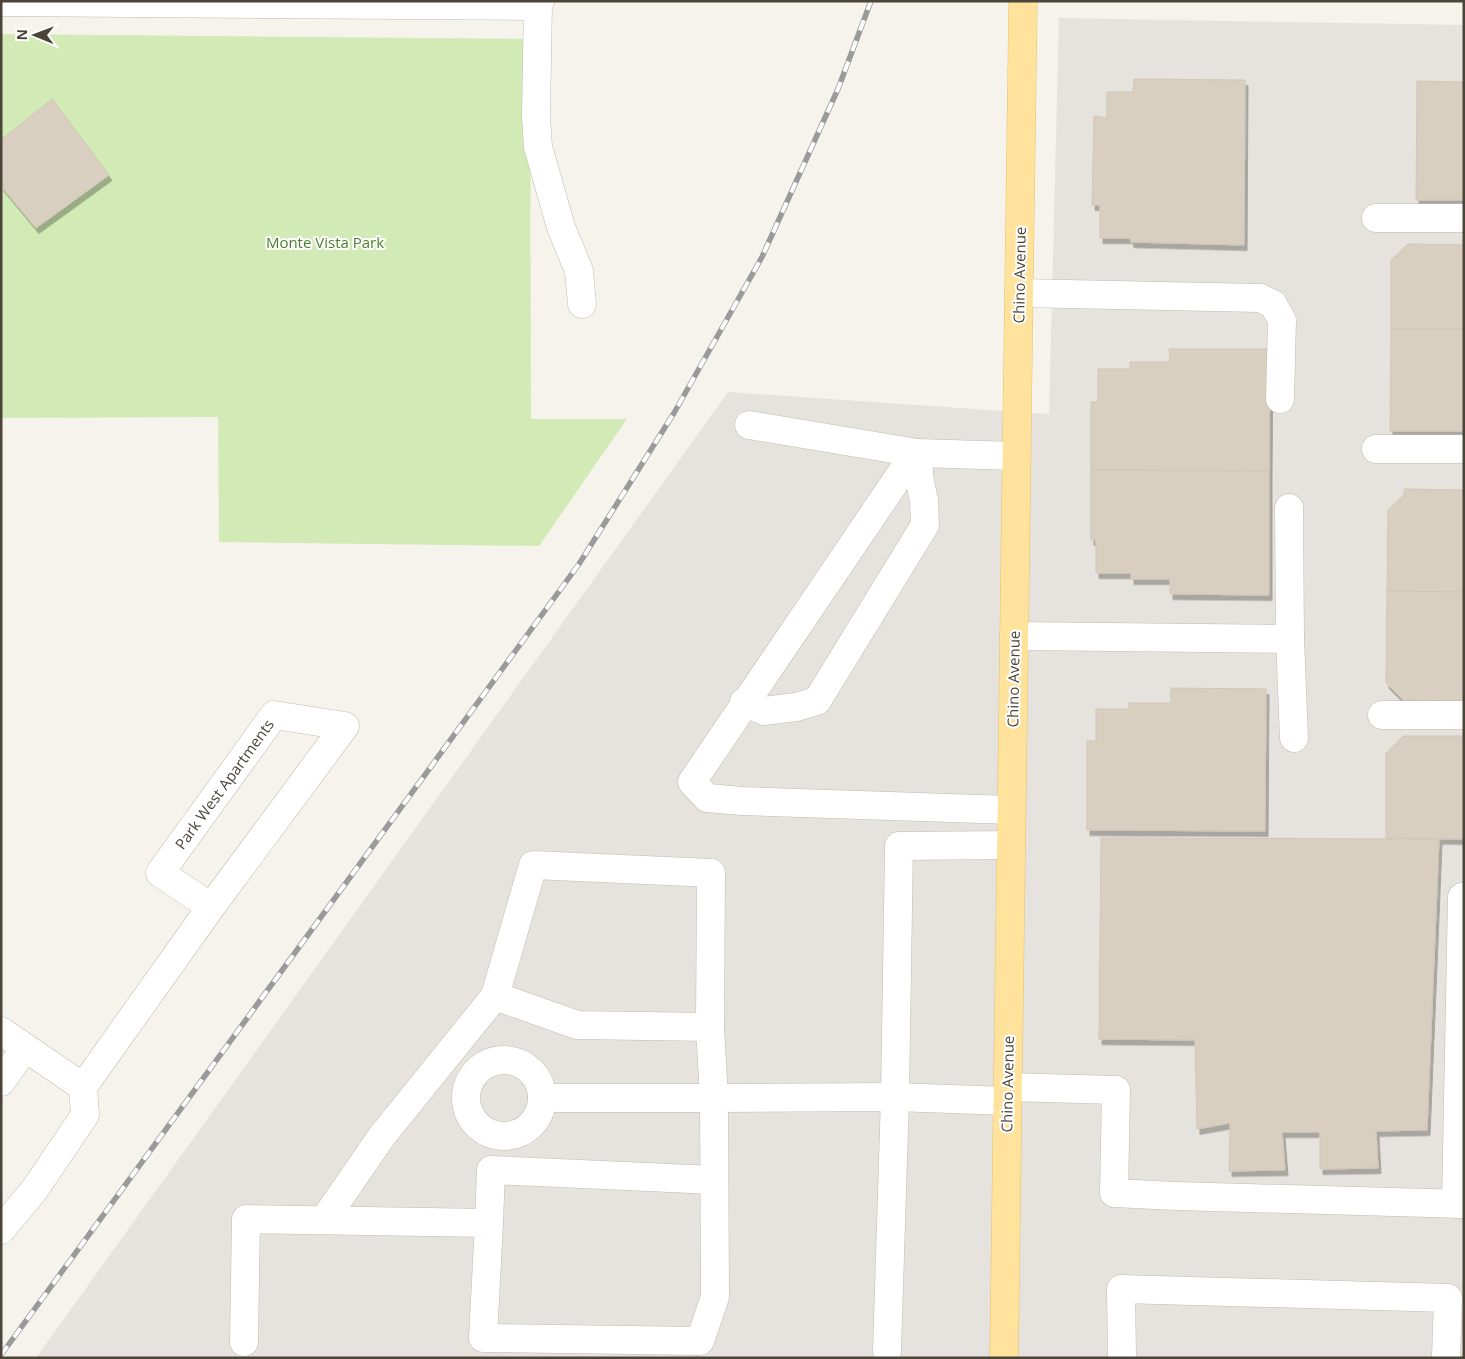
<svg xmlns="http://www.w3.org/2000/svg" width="1465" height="1359" font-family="'Open Sans',sans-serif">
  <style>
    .industrial { fill: #e6e2dd }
    .green { fill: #d2eab5 }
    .building { fill: #d8cfc1; stroke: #d3c7b4; filter: url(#shadow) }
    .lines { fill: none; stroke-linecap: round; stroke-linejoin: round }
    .minor-casing { stroke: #c2bbae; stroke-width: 29 }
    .major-casing { stroke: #e6c16a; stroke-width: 29 }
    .minor { stroke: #fff; stroke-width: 28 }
    .major { stroke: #ffe39c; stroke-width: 28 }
    .rail-casing { stroke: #9a9a9a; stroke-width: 5.5 }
    .rail { stroke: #fff; stroke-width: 4; stroke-dasharray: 11; stroke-linecap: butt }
    .labels { text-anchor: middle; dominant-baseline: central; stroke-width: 4; stroke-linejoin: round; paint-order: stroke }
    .park-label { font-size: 15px; fill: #4a7f2a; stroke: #fff }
    .street-label { font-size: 15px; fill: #4b4439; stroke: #fff }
  </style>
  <defs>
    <filter id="shadow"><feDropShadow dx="3" dy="5.5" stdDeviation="0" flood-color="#0004"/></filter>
  </defs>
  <rect width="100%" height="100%" fill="#f6f3ec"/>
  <path class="industrial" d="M1059 18 1464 25V1358H36L728 392 1049 414Z"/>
  <path class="green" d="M1 34 530 39 531 419H627L539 546 219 542 218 417 1 418Z"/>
  <g class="building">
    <path d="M1134 79 1245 80 1244 245 1131 242 1130 238H1100V205H1092L1094 116 1107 118V92H1133Z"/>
    <path d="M1417 81 1464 82V200H1416Z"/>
    <path d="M52 99 109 175 36 228 1 186V140Z"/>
    <path d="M1408 244 1464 245V329H1391V260Z"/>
    <path d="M1391 329H1464V431H1390Z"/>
    <path d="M1169 349H1270L1269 471 1091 470V402H1098V369H1130V362H1170Z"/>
    <path d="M1091 470 1269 471V595L1170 594V579H1131V573H1096V540H1091Z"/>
    <path d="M1405 489 1464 490V592L1387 591 1388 510 1403 496Z"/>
    <path d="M1387 591 1464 592V701L1403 700 1386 683Z"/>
    <path d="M1171 688 1266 689 1265 831 1087 830V741H1096V709H1129V703H1171Z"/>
    <path d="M1403 736H1464V839L1386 838V753Z"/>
    <path d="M1101 838 1439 839 1427 1130 1376 1131 1378 1168 1320 1169V1132H1282L1285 1170 1229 1171 1230 1123 1197 1129 1195 1040 1099 1039Z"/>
  </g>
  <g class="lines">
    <g class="minor-casing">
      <g id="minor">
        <path d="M1 2 527 6 540 1"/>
        <path d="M538 2 536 116 538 147 561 227 579 271 582 304"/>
        <path d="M1376 218H1464"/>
        <path d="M1019 293 1260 298 1273 304 1282 320 1280 399"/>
        <path d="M1376 449H1464"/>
        <path d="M1289 508 1290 639 1294 738"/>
        <path d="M1014 636 1290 639"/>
        <path d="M744 702 764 711 796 707 817 701 925 525 924 500 920 482 917 453 749 425"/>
        <path d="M1382 715H1464"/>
        <path d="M1011 810 742 801 707 798 692 782 910 460 917 453 1016 456"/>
        <path d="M495 996 533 865 711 873 710 1027"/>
        <path d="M1 1031 83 1087 85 1115 35 1189 1 1230"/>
        <circle cx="504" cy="1098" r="38"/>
        <path d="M1 1082 25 1048"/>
        <path d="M83 1087 211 907 345 726 274 715 160 873 211 907"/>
        <path d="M1008 1087 1116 1090 1114 1193 1176 1196 1464 1204"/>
        <path d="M1456 1204 1462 897 1464 898"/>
        <path d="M324 1220 382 1136 495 996 577 1025 710 1027 714 1098H542"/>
        <path d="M489 1223 491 1170 714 1180"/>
        <path d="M244 1342 246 1219 489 1223 483 1338 700 1341 715 1297 714 1098 895 1097 1007 1101"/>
        <path d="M887 1351 895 1097 899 846 1010 845"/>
        <path d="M1122 1358 1121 1289 1448 1298 1446 1358"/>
      </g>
    </g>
    <g class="major-casing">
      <path id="major" d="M1004 1358 1023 1"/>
    </g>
    <use href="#minor" class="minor"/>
    <use href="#major" class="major"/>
    <g class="rail-casing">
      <path id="rail" d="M1 1355 579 564 674 413 762 257 838 89 871 1"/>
    </g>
    <use href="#rail" class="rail"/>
  </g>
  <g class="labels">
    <g class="park-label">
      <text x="325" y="242">Monte Vista Park</text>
    </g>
    <g class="street-label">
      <text transform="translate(1019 275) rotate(-89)">Chino Avenue</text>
      <text transform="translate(1013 679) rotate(-89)">Chino Avenue</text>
      <text transform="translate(224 784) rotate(-54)">Park West Apartments</text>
      <text transform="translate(1007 1084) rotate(-89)">Chino Avenue</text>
    </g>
  </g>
  <rect width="1465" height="1359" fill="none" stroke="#4b4439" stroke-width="5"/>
  <g transform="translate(35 35) rotate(271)" stroke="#ffffff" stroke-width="4" paint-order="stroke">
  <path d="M0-4L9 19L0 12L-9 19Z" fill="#4b4439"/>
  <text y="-8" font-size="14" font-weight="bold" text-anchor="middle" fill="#4b4439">N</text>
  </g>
</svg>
